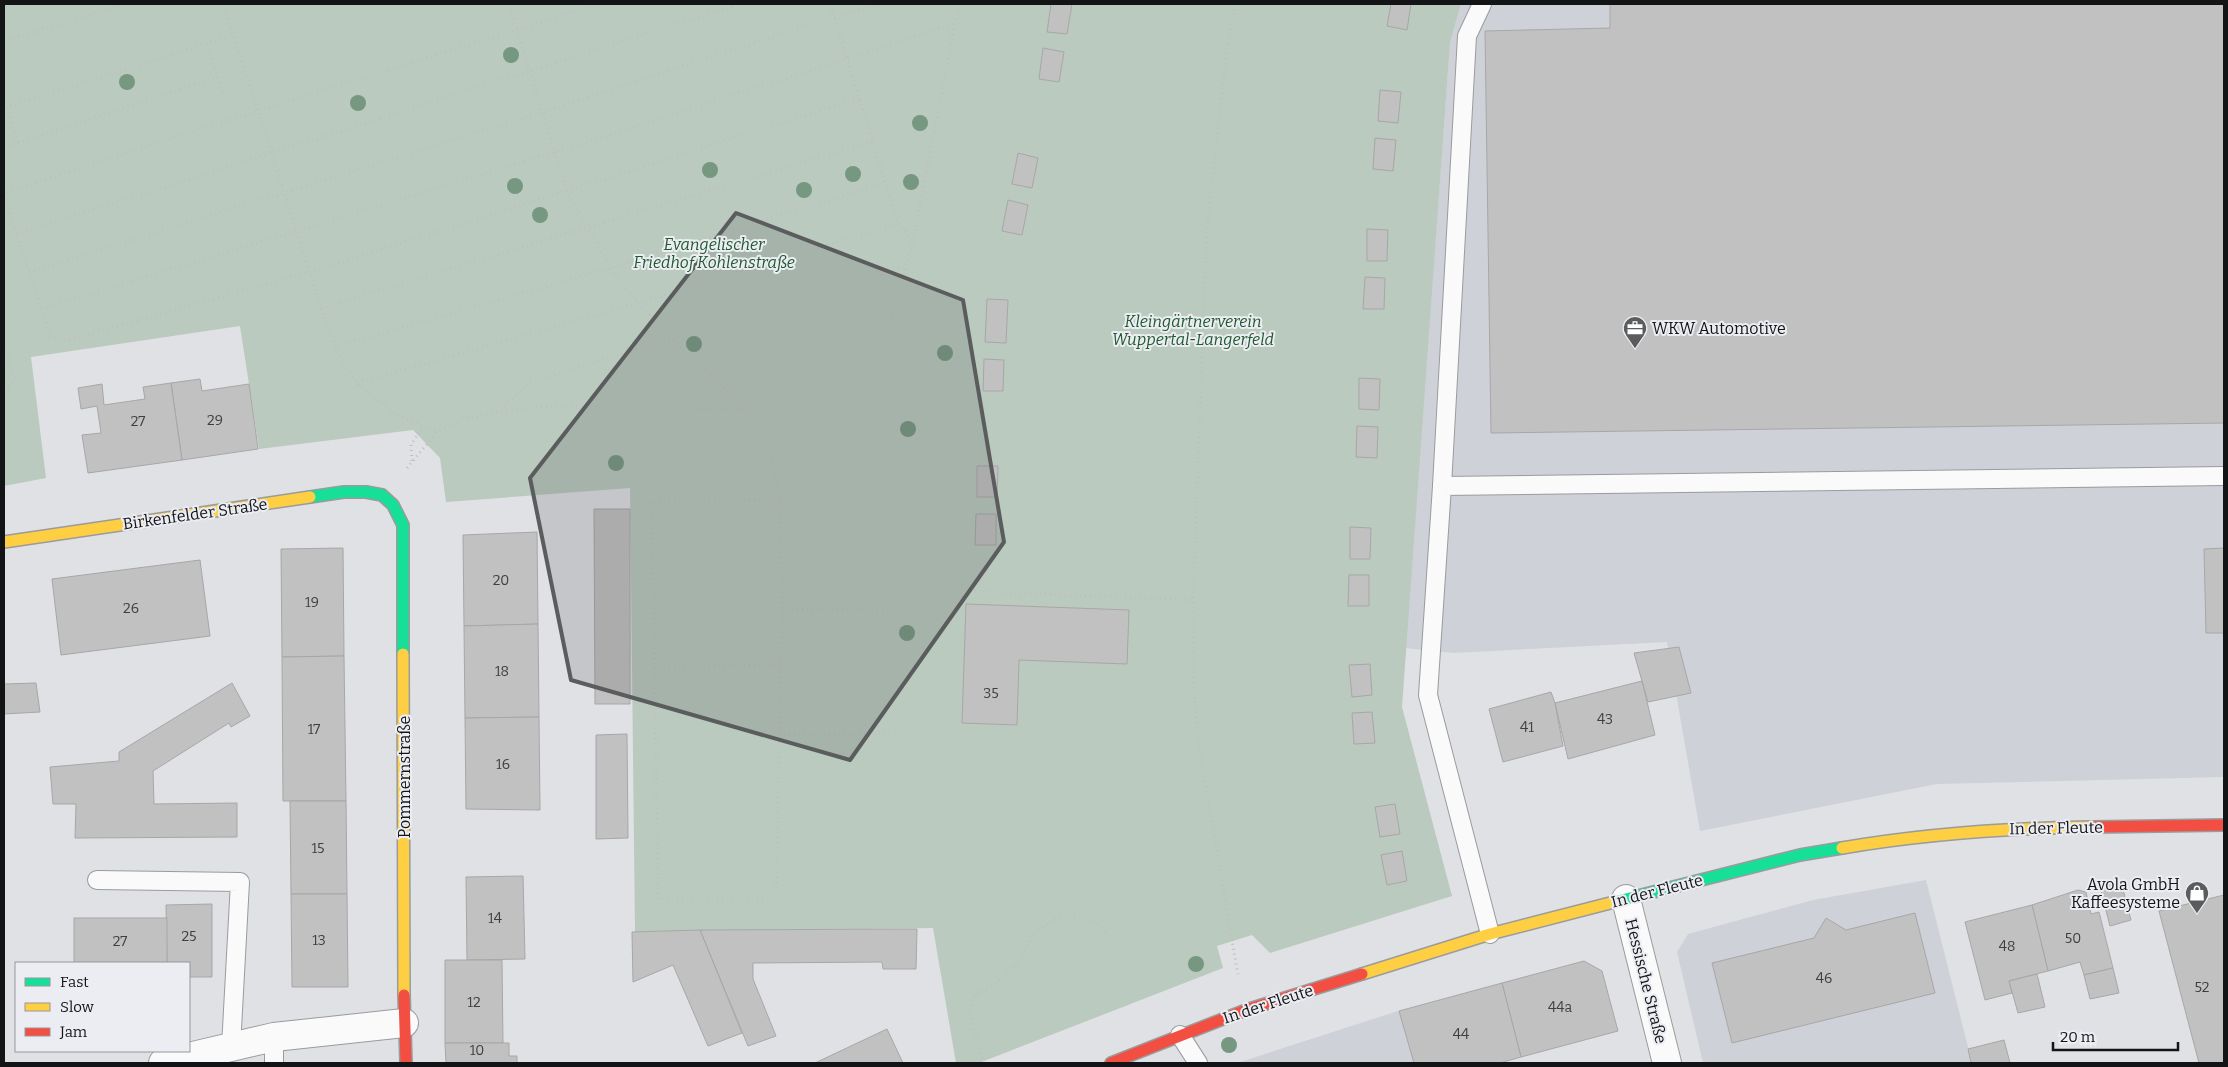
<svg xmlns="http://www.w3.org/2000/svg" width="2228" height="1067" font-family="Bitter,serif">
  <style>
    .built { fill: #cfd1d9 }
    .green { fill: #bacabe }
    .building { fill: #c1c1c1; stroke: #a7a7a8 }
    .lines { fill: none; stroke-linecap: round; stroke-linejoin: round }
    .lane-casing { stroke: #9a9b9c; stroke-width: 20 }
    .street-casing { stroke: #9a9b9c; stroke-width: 30 }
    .fast-casing { stroke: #9a9b9c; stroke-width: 14 }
    .slow-casing { stroke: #9a9b9c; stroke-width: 14 }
    .jam-casing { stroke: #9a9b9c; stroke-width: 14 }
    .path { stroke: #bfbfc0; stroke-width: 3; stroke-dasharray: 1 4; stroke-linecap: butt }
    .lane { stroke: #fafafb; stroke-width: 18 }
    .street { stroke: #fafafb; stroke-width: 28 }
    .fast { stroke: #16e098; stroke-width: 11 }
    .slow { stroke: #ffcf43; stroke-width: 11 }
    .jam { stroke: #f24e42; stroke-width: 11 }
    .tree { fill: #769780 }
    .marked { fill: #5b5c5e; fill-opacity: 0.2; stroke: #5b5c5e; stroke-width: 4; stroke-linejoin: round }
    .labels { text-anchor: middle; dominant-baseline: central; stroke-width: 4; stroke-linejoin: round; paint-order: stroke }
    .number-label { font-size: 14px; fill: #3e3f41 }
    .park-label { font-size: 16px; font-style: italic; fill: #1f5a2e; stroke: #ecedf3 }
    .poi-label { font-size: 16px; fill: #131416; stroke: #ecedf3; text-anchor: start }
    .street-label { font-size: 16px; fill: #131416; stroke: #ecedf3 }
  </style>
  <rect width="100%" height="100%" fill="#e0e1e4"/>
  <g class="built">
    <path d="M1461 4H2224V777L1937 784 1700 831 1667 642 1453 653 1405 648 1450 43Z"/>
    <path d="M1926 880 1972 1063H1703L1677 952 1688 934 1813 900Z"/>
    <path d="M1401 1010 1415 1063H1237Z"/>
  </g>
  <path class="green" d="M4 4H1461L1450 43 1402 707 1452 896 1270 953 1252 935 1217 946 1223 968 979 1063H956L933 928 635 932 630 488 446 502 440 458 413 430 259 449 240 326 31 357 46 478 4 486Z"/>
  <g class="building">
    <path d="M1051 4H1072L1067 34 1047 32Z"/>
    <path d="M1391 4H1411L1407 30 1387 26Z"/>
    <path d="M1610 4H2224V423L1491 433 1485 31 1610 28Z"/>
    <path d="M1043 48 1064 52 1059 82 1039 79Z"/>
    <path d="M1380 90 1401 92 1398 123 1378 121Z"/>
    <path d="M1375 138 1396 140 1393 171 1373 169Z"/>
    <path d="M1018 153 1038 158 1032 188 1012 184Z"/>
    <path d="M1008 200 1028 205 1022 235 1002 231Z"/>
    <path d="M1367 229 1388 230 1387 261H1367Z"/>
    <path d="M1365 277 1385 278 1384 309H1363Z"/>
    <path d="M987 299 1008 300 1006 343 985 342Z"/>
    <path d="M984 359 1004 360 1003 391H983Z"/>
    <path d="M1359 378 1380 379 1379 410 1359 409Z"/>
    <path d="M200 379 202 391 249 384 258 449 182 460 171 383Z"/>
    <path d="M171 383 182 460 88 473 82 435 101 433 97 406 81 409 78 388 102 384 104 405 145 399 143 387Z"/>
    <path d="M1357 426 1378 427 1377 458 1356 457Z"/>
    <path d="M977 466H998L997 497H977Z"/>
    <path d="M594 509H630V704H595Z"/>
    <path d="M976 514H996V545H975Z"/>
    <path d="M1350 527 1371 528 1370 559H1350Z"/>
    <path d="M537 532 538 624 464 626 463 535Z"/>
    <path d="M343 548 344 656 282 657 281 549Z"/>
    <path d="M2224 548V633H2206L2204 549Z"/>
    <path d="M200 560 210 636 61 655 52 579Z"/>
    <path d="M1349 575H1369V606H1348Z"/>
    <path d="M966 604 1129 610 1127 664 1019 660 1017 725 962 723Z"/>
    <path d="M538 624 539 717 465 718 464 626Z"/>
    <path d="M1679 647 1691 693 1648 702 1634 653Z"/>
    <path d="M344 656 346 801H283L282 657Z"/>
    <path d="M1370 664 1372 695 1352 697 1349 665Z"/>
    <path d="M1642 681 1655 735 1568 759 1555 703Z"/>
    <path d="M36 683 40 712 4 714V684Z"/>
    <path d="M232 683 250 716 231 727 229 723 153 771 154 804 237 803V837L75 838 76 804H53L50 767 119 761V752Z"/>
    <path d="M1551 692 1555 703 1563 746 1503 762 1489 709Z"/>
    <path d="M1372 712 1375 743 1354 744 1352 713Z"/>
    <path d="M539 717 540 810 466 809 465 718Z"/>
    <path d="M627 734 628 838 596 839V735Z"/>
    <path d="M290 801H346L347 894H291Z"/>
    <path d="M1395 804 1400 834 1380 837 1375 807Z"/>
    <path d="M1402 851 1407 881 1387 885 1381 855Z"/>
    <path d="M523 876 525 959 467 960 466 877Z"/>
    <path d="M2121 882 2131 920 2110 926 2100 887Z"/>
    <path d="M2078 890 2086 892 2091 914 2099 912 2113 968 2084 975 2080 962 2048 971 2032 905Z"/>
    <path d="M291 894H347L348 987H292Z"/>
    <path d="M2224 895V1063H2199L2159 911Z"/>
    <path d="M212 904V977H189V963H167L166 905Z"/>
    <path d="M2032 905 2048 971 2009 981 2012 993 1985 1000 1965 922Z"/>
    <path d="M1915 913 1935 993 1732 1043 1712 963 1814 938 1826 918 1846 930Z"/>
    <rect x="74" y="918" width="93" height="45"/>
    <path d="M917 929 916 969H883L882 962 753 963V979L776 1036 748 1046 700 930Z"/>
    <path d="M700 930 742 1033 708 1046 673 965 633 982 632 932Z"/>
    <path d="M445 960H502L503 1043H445Z"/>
    <path d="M1584 961 1602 971 1618 1031 1521 1057 1502 983Z"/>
    <path d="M2113 968 2119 993 2090 999 2084 975Z"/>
    <path d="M2037 974 2045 1007 2018 1013 2009 981Z"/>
    <path d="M1502 983 1521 1057 1500 1063H1414L1399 1011Z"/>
    <path d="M887 1029 903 1063H815Z"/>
    <path d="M2004 1040 2010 1063H1971L1968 1049Z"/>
    <path d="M445 1043H509V1056H517V1063H446Z"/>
  </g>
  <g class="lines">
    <g class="lane-casing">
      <g id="lane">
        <path d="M1442 486 1467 36 1482 4"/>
        <path d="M97 880 240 882 231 1047"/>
        <path d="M1490 934 1428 695 1442 486 2224 476"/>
        <path d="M1180 1035 1198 1063"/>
        <path d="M274 1037V1063"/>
      </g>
    </g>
    <g class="street-casing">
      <g id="street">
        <path d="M1626 899 1667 1063"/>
        <path d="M163 1063 274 1037 404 1023"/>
      </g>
    </g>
    <g class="fast-casing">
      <g id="fast">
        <path d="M310 497 344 492H366L382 495 393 505 403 525V654"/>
        <path d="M1618 901 1800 855 1842 848"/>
      </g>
    </g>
    <g class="slow-casing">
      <g id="slow">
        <path d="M4 542 310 497"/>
        <path d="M403 654 404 995"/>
        <path d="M1842 848C1925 834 2009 828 2093 827"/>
        <path d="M1362 974 1490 934 1618 901"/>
      </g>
    </g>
    <g class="jam-casing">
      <g id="jam">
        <path d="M2093 827 2224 825"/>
        <path d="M404 995 406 1063"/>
        <path d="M1111 1063 1246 1010 1362 974"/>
      </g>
    </g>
    <g class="path">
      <path d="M223 4 327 325 345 367 357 383 397 415 437 432"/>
      <path d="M509 4 567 192 620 283 671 339 718 381 742 410 771 455 780 500 782 609 776 899H658L652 501 780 500"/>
      <path d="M599 4 257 111 4 193 50 337 64 341 310 272 860 98"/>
      <path d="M830 4 898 223 913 240"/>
      <path d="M1235 4 1227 47 1207 227 1193 600 1194 694 1200 752 1238 975"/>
      <path d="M4 42 121 4"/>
      <path d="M207 44 223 94"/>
      <path d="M18 142 7 107 233 35"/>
      <path d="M4 147 217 77"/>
      <path d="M17 234 740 4"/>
      <path d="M29 272 543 112 834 17 884 4"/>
      <path d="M321 308 873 141"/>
      <path d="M41 309 555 152 955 24"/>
      <path d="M4 345 15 380 4 391"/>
      <path d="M335 347 611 268 886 182"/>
      <path d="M710 374 891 318"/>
      <path d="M357 383 638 303 898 223"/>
      <path d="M497 412 531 382 906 267"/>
      <path d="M412 461 411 445 423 426"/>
      <path d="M407 468 437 432 463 419 540 406 742 410 773 404 845 378 891 318 913 240 959 4"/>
      <path d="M970 591 1193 600"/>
      <path d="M782 609 903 611"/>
      <path d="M654 667 781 665"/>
      <path d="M779 735 895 733"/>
      <path d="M984 1063 968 1009 978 992 995 984 1017 964 1034 933 1054 919 1077 916 1095 922 1107 933"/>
    </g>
    <use href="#lane" class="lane"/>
    <use href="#street" class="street"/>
    <use href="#fast" class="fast"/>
    <use href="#slow" class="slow"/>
    <use href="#jam" class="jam"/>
  </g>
  <g class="tree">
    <circle cx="511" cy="55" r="8"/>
    <circle cx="127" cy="82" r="8"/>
    <circle cx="358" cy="103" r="8"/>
    <circle cx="920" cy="123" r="8"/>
    <circle cx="710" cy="170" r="8"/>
    <circle cx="853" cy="174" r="8"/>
    <circle cx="911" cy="182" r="8"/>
    <circle cx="515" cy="186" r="8"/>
    <circle cx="804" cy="190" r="8"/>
    <circle cx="540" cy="215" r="8"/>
    <circle cx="694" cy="344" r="8"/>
    <circle cx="945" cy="353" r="8"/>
    <circle cx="908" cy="429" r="8"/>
    <circle cx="616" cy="463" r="8"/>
    <circle cx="907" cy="633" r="8"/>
    <circle cx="1196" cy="964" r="8"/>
    <circle cx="1229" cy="1045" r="8"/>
  </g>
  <path class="marked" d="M736 213 963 300 1004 542 850 760 571 680 530 478Z"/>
  <defs>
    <g id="office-pin" transform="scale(1.25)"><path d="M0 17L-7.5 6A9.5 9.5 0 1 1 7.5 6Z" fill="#5b5c5e" stroke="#ecedf3"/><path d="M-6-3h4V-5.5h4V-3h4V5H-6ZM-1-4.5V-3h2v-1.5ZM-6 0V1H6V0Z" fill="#fff"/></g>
    <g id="shop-pin" transform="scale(1.25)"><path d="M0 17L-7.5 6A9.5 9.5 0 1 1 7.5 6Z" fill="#5b5c5e" stroke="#ecedf3"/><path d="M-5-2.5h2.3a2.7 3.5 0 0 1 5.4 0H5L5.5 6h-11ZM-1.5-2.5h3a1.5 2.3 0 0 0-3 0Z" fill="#fff"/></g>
  </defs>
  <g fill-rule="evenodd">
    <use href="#office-pin" x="1635" y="328"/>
    <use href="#shop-pin" x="2197" y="893"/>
  </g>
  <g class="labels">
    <g class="number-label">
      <text x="215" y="420">29</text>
      <text x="138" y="421">27</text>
      <text x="501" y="580">20</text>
      <text x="312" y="602">19</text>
      <text x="131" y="608">26</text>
      <text x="502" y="671">18</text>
      <text x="991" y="693">35</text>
      <text x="1605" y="719">43</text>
      <text x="1527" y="727">41</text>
      <text x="314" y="729">17</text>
      <text x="503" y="764">16</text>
      <text x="318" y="848">15</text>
      <text x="495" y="918">14</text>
      <text x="189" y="936">25</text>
      <text x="2073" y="938">50</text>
      <text x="319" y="940">13</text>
      <text x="120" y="941">27</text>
      <text x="2007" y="946">48</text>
      <text x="1824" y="978">46</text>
      <text x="2202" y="987">52</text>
      <text x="474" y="1002">12</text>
      <text x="1560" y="1007">44a</text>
      <text x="1461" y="1034">44</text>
      <text x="477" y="1050">10</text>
    </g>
    <g class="park-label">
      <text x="714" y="244">Evangelischer<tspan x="714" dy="18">Friedhof Kohlenstraße</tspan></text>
      <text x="1193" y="321">Kleingärtnerverein<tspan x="1193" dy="18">Wuppertal-Langerfeld</tspan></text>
    </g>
    <g class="poi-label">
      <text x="1652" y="328">WKW Automotive</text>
      <text x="2180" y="884" text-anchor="end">Avola GmbH<tspan x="2180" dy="18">Kaffeesysteme</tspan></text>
    </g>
    <g class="street-label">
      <text transform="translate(195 514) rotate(-8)">Birkenfelder Straße</text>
      <text transform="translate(404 777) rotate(-90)">Pommernstraße</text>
      <text transform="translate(2056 828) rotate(-1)">In der Fleute</text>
      <text transform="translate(1657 891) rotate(-14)">In der Fleute</text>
      <text transform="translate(1646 981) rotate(76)">Hessische Straße</text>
      <text transform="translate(1268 1004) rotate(-18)">In der Fleute</text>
    </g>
  </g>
  <rect width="2228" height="1067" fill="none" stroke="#131416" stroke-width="10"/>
  <rect x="15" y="962" width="175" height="90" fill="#ecedf3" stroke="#95969b"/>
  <rect x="25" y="978" width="25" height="8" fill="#16e098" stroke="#95969b"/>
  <text x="60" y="987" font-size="15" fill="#131416">Fast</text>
  <rect x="25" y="1003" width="25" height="8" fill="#ffcf43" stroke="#95969b"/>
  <text x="60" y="1012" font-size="15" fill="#131416">Slow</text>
  <rect x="25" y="1028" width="25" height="8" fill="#f24e42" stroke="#95969b"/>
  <text x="60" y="1037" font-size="15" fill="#131416">Jam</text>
  <path d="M2053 1042v8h125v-8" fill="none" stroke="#131416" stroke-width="2.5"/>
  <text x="2060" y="1042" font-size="15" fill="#131416" stroke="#ecedf3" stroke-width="4" paint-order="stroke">20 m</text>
</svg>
